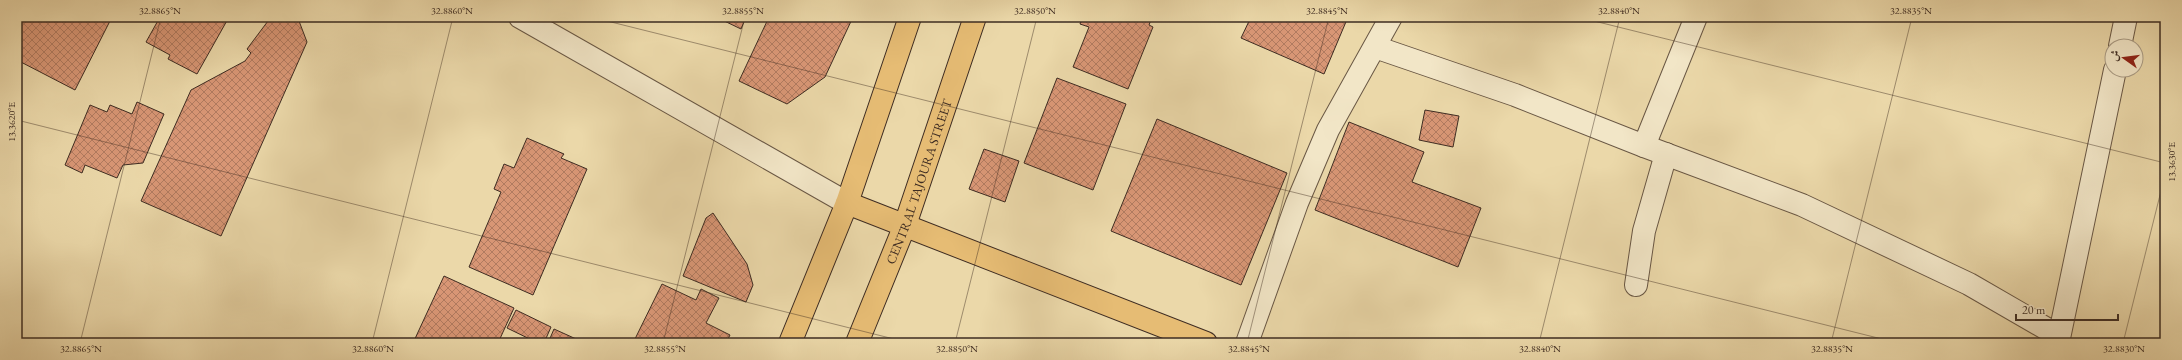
<svg xmlns="http://www.w3.org/2000/svg" width="2182" height="360" font-family="'EB Garamond',Amiri,serif">
  <style>
    .building { fill: url(#building-cross-hatch); stroke: #3e2c22 }
    .lines { fill: none; stroke-linecap: round; stroke-linejoin: round }
    .minor-casing { stroke: #695744; stroke-width: 24 }
    .major-casing { stroke: #3e2c22; stroke-width: 24 }
    .minor { stroke: #f2e6c7; stroke-width: 22 }
    .major { stroke: #e6bc74; stroke-width: 22 }
    .ticks { fill: none; stroke: #3e2c22; stroke-width: 1; stroke-opacity: 0.45 }
    .labels { text-anchor: middle; dominant-baseline: central; stroke-width: 3; stroke-linejoin: round; paint-order: stroke }
    .street-label { font-size: 13px; fill: #3e2c22; stroke: #f2e6c7 }
    .neatline { fill: none; stroke: #3e2c22; stroke-width: 1.5 }
    .ticks-label { font-size: 10px; text-anchor: middle; fill: #3e2c22 }
  </style>
  <defs>
    <pattern id="building-cross-hatch" width="8" height="8" patternUnits="userSpaceOnUse"><rect width="8" height="8" fill="#d89675"/><path d="M0 0l8 8M0 8l8-8" fill="none" stroke="#b17b60"/></pattern>
  </defs>
  <rect width="100%" height="100%" fill="#ebd8a9"/>
  <filter id="stains"><feTurbulence type="fractalNoise" baseFrequency=".005" numOctaves="4"/><feColorMatrix values="0 0 0 0 .2 0 0 0 0 .09 0 0 0 0 .02 0 0 0 .5 -.17"/></filter>
  <radialGradient id="worn" r=".72"><stop offset=".6" stop-color="#630" stop-opacity="0"/><stop offset="1" stop-color="#630" stop-opacity=".3"/></radialGradient>
  <g class="building">
    <path d="M17 17H112L75 90 17 60 19 45Z"/>
    <path d="M160 17H229L197 74 168 59 170 55 146 42Z"/>
    <path d="M271 17H293L299 21 307 42 221 236 141 201 191 90 245 61 251 53 247 49Z"/>
    <path d="M716 17H746L741 29Z"/>
    <path d="M769 17H853L825 77 787 104 739 81Z"/>
    <path d="M1082 17H1152L1149 25 1153 27 1128 89 1073 67 1089 27 1080 24Z"/>
    <path d="M1251 17H1348L1324 74 1241 38Z"/>
    <path d="M1057 78 1126 104 1093 190 1024 163Z"/>
    <path d="M137 102 164 114 143 163 123 165 117 178 85 165 82 173 65 165 90 105 107 112 110 105 132 114Z"/>
    <path d="M1425 110 1459 116 1453 147 1419 140Z"/>
    <path d="M1157 119 1287 173 1241 285 1111 231Z"/>
    <path d="M1349 122 1424 152 1412 182 1481 208 1458 267 1315 210Z"/>
    <path d="M527 138 564 154 561 158 587 169 533 295 469 267 501 192 494 189 504 164 514 168Z"/>
    <path d="M984 149 1019 161 1005 202 969 189Z"/>
    <path d="M713 213 747 264 753 285 746 302 683 276 706 218Z"/>
    <path d="M444 276 514 308 498 343H413Z"/>
    <path d="M662 284 696 300 701 289 719 298 706 323 730 335 726 343H633Z"/>
    <path d="M516 310 551 327 544 343H538L507 328Z"/>
    <path d="M554 329 585 343H548Z"/>
  </g>
  <g class="lines">
    <g class="minor-casing">
      <g id="minor">
        <path d="M520 17 847 203"/>
        <path d="M2120 46 2126 17"/>
        <path d="M1375 47 1515 95 1644 146 1802 205 1969 284 2059 336"/>
        <path d="M1644 146 1696 17"/>
        <path d="M1636 285 1644 231 1666 154"/>
        <path d="M1247 343 1297 203 1328 130 1391 17"/>
        <path d="M2058 343 2115 70"/>
      </g>
    </g>
    <g class="major-casing">
      <g id="major">
        <path d="M847 203 1206 343"/>
        <path d="M790 343 847 203 910 17"/>
        <path id="s1" d="M857 343 905 225 975 17"/>
      </g>
    </g>
    <use href="#minor" class="minor"/>
    <use href="#major" class="major"/>
  </g>
  <path class="ticks" d="M591 17 1898 343M1578 17 2165 163M17 120 910 343M80 343 161 17M372 343 453 17M663 343 745 17M955 343 1037 17M1247 343 1329 17M1539 343 1620 17M1831 343 1912 17M2123 343 2165 175"/>
  <g class="labels">
    <g class="street-label">
      <text stroke="none"><textPath href="#s1" startOffset="173">CENTRAL TAJOURA STREET</textPath></text>
    </g>
  </g>
  <rect width="2182" height="360" fill="none" stroke="#ebd8a9" stroke-width="44"/>
  <g transform="translate(2124 58) rotate(284)"><circle r="19" fill="#f2e6c7" stroke="#aa9c85"/>
  <path d="M0-3L7 15L0 10L-7 15Z" fill="#8f2418"/>
  <text y="-6" font-size="11" font-weight="bold" text-anchor="middle" fill="#3e2c22">ش</text>
  </g>
  <path d="M2016 314v6h102v-6" fill="none" stroke="#3e2c22" stroke-width="2"/>
  <text x="2022" y="314" font-size="12" fill="#3e2c22" stroke="#f2e6c7" stroke-width="3" paint-order="stroke">20 m</text>
  <rect x="22" y="22" width="2138" height="316" class="neatline"/>
  <g class="ticks-label">
    <text x="160" y="14">32.8865°N</text>
    <text x="452" y="14">32.8860°N</text>
    <text x="743" y="14">32.8855°N</text>
    <text x="1035" y="14">32.8850°N</text>
    <text x="1327" y="14">32.8845°N</text>
    <text x="1619" y="14">32.8840°N</text>
    <text x="1911" y="14">32.8835°N</text>
    <text transform="translate(11 122) rotate(-90)" y="4">13.3620°E</text>
    <text transform="translate(2171 162) rotate(-90)" y="4">13.3630°E</text>
    <text x="81" y="352">32.8865°N</text>
    <text x="373" y="352">32.8860°N</text>
    <text x="665" y="352">32.8855°N</text>
    <text x="957" y="352">32.8850°N</text>
    <text x="1249" y="352">32.8845°N</text>
    <text x="1540" y="352">32.8840°N</text>
    <text x="1832" y="352">32.8835°N</text>
    <text x="2124" y="352">32.8830°N</text>
  </g>
  <rect width="100%" height="100%" filter="url(#stains)"/>
  <rect width="100%" height="100%" fill="url(#worn)"/>
</svg>
